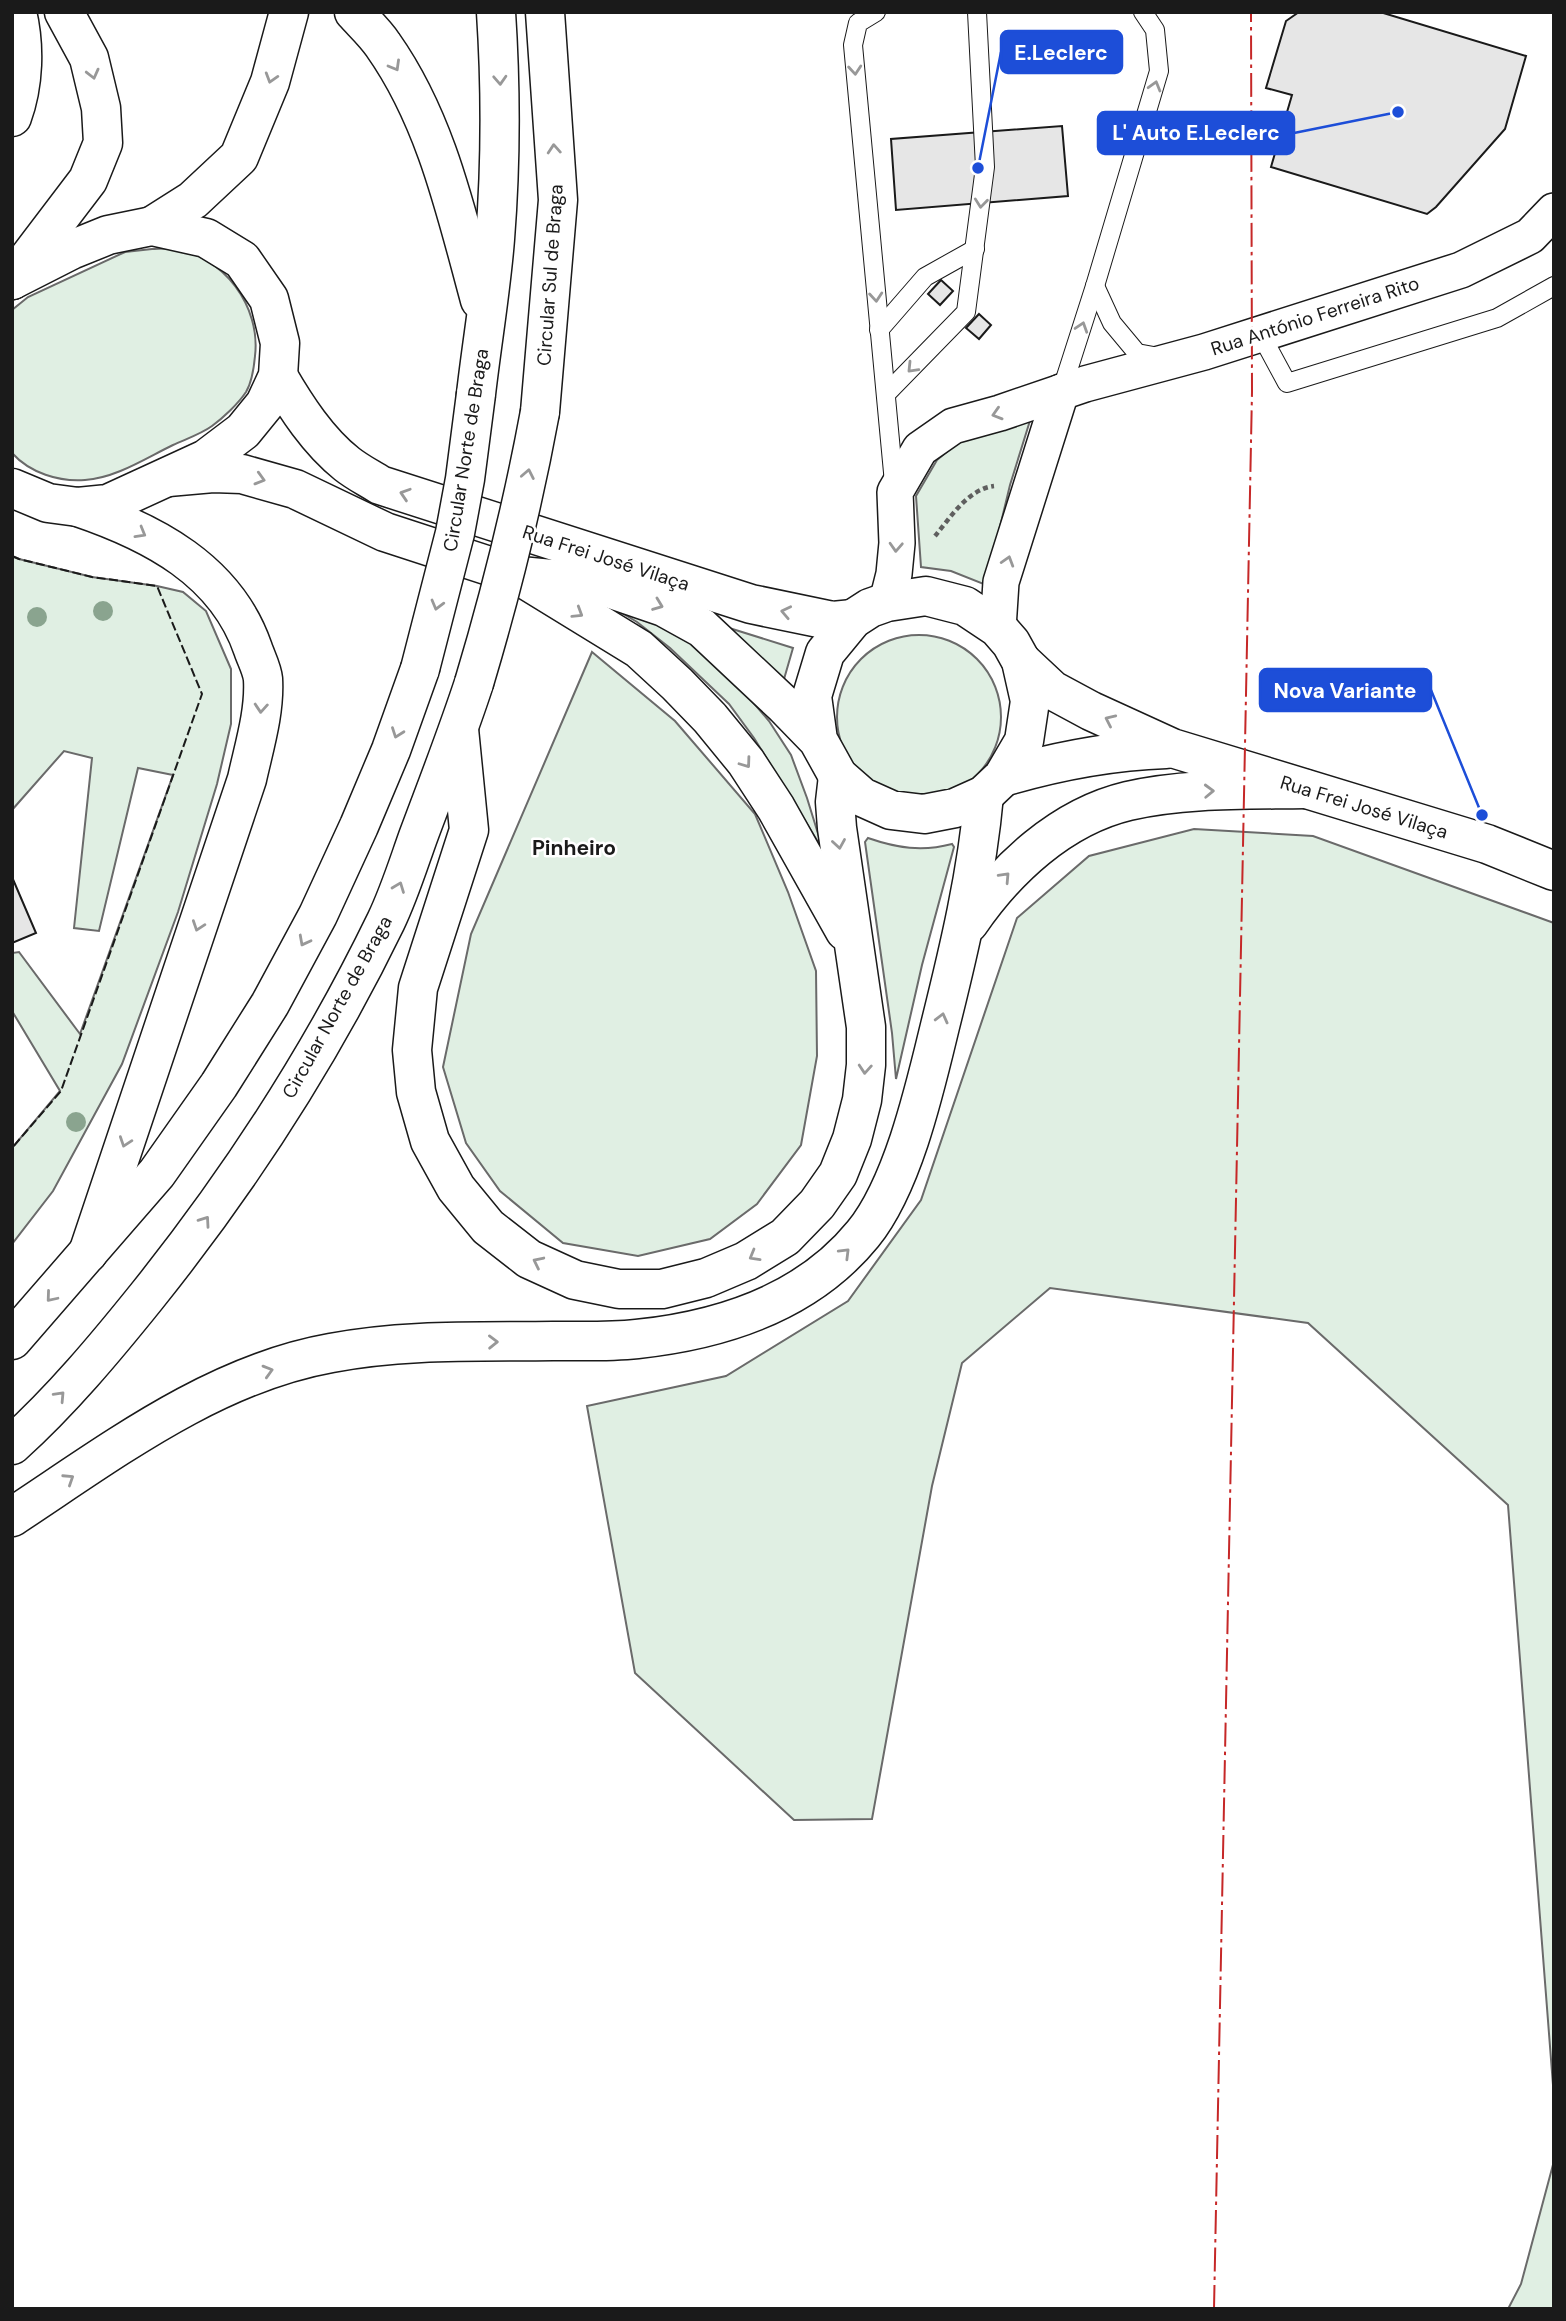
<svg xmlns="http://www.w3.org/2000/svg" width="1566" height="2321" font-family="'DM Sans',sans-serif">
  <style>
    .green { fill: #e0efe3; stroke: #6a6a6a; stroke-width: 2 }
    .building { fill: #e6e6e6; stroke: #1a1a1a; stroke-width: 2 }
    .lines { fill: none; stroke-linecap: round; stroke-linejoin: round }
    .lane-casing { stroke: #1a1a1a; stroke-width: 20 }
    .street-casing { stroke: #1a1a1a; stroke-width: 38 }
    .primary-casing { stroke: #1a1a1a; stroke-width: 41 }
    .highway-casing { stroke: #1a1a1a; stroke-width: 41 }
    .path { stroke: #5f5f5f; stroke-width: 4.5; stroke-dasharray: 5 3.5; stroke-linecap: butt }
    .lane { stroke: #fff; stroke-width: 18 }
    .street { stroke: #fff; stroke-width: 35 }
    .primary { stroke: #fff; stroke-width: 38 }
    .highway { stroke: #fff; stroke-width: 38 }
    .highway-bridge-casing { stroke: #1a1a1a; stroke-width: 41; stroke-linecap: butt }
    .highway-bridge { stroke: #fff; stroke-width: 38 }
    .fence { stroke: #1a1a1a; stroke-width: 2; stroke-dasharray: 9 3.5; stroke-linecap: butt }
    .power { stroke: #c62828; stroke-width: 2; stroke-dasharray: 24 5 3.5 5; stroke-linecap: butt }
    .tree { fill: #8aa48f }
    .oneway { stroke: #989898 }
    .labels { text-anchor: middle; dominant-baseline: central; stroke-width: 5; stroke-linejoin: round; paint-order: stroke }
    .street-label { font-size: 19px; fill: #1a1a1a; stroke: #fff }
    .neighbourhood-label { font-size: 21px; font-weight: bold; fill: #1a1a1a; stroke: #fff }
    .leader { fill: none; stroke: #1d4ed8; stroke-width: 2.5 }
    .callout-dot { fill: #1d4ed8; stroke: #fff; stroke-width: 2.5 }
    .callout { fill: #1d4ed8; stroke: #1d4ed8; stroke-width: 2.5 }
    .callout-label { font-size: 21px; text-anchor: middle; font-weight: bold; fill: #fff }
  </style>
  <rect width="100%" height="100%" fill="#fff"/>
  <g class="green">
    <path d="M152 249C158 249 166 248 173 249 224 255 261 307 255 356 254 367 252 382 246 392 238 404 223 418 212 426 201 434 186 439 173 445 146 458 116 478 85 480 59 482 30 473 12 453V310L28 297 125 252Z"/>
    <path d="M1033 411 1010 485 986 585 951 571 921 567 916 496 937 460 961 440Z"/>
    <path d="M12 556 19 559 92 577 157 586 183 592 206 611 231 669V724L217 784 178 912 122 1064 53 1191 12 1244V1148L60 1091 12 1011V953L19 952 80 1034 173 775 138 768 99 931 74 928 92 758 64 751 12 810Z"/>
    <path d="M602 601 679 632 741 688 769 721 791 755 807 798 820 840 818 842 754 738 729 704 670 648 637 622Z"/>
    <path d="M726 627 793 648 782 686Z"/>
    <circle cx="919" cy="717" r="82"/>
    <path d="M592 652 675 721 755 814 788 892 816 971 817 1056 801 1145 757 1204 710 1239 638 1256 563 1243 500 1191 466 1143 443 1067 471 934Z"/>
    <path d="M1194 829 1313 836 1554 923V2098L1508 1505 1308 1323 1050 1288 962 1363 932 1486 872 1819 794 1820 635 1673 587 1406 726 1376 848 1301 921 1200 1017 918 1089 856Z"/>
    <path d="M868 838C897 848 922 852 952 844L954 847 922 965 896 1079 892 1033 865 842Z"/>
    <path d="M1554 2161V2309H1508L1521 2284Z"/>
  </g>
  <g class="building">
    <path d="M1299 12H1380L1526 56 1505 129 1436 207 1427 214 1271 167 1292 95 1266 88 1286 21Z"/>
    <path d="M1062 126 1068 196 896 210 891 139Z"/>
    <path d="M941 280 953 291 940 305 928 294Z"/>
    <path d="M979 314 991 325 979 339 966 328Z"/>
    <path d="M12 877 36 933 12 943Z"/>
  </g>
  <g class="lines">
    <g class="lane-casing">
      <g id="lane">
        <path d="M876 12 858 23 853 45 894 483"/>
        <path d="M1095 286 1112 323 1137 353 1159 357"/>
        <path d="M879 330 925 277 975 249"/>
        <path d="M1260 333 1287 383 1497 318 1554 286"/>
        <path d="M1061 392 1095 286 1159 71 1155 30 1143 12"/>
        <path d="M886 394 966 312 985 167 977 12"/>
      </g>
    </g>
    <g class="street-casing">
      <g id="street">
        <path d="M887 602 894 574 897 543 895 492 920 449 953 426 1000 413 1085 384 1204 352 1461 270 1530 236 1554 211"/>
        <path d="M998 628 1001 582 1061 392"/>
      </g>
    </g>
    <g class="primary-casing">
      <g id="primary">
        <path d="M12 280 71 250 108 235 152 226 206 238 242 260 269 299 280 343 278 376 265 404 243 431 206 459 108 504 78 507 48 503 12 488"/>
        <path d="M278 376C296 407 318 441 347 464 357 472 369 478 380 485L751 604 833 621 853 619"/>
        <path d="M168 477 213 473 242 474 295 489 385 532 520 576 594 583 664 607 702 628 785 706 818 740 838 776 862 797 891 810 924 814 955 808 984 795 1003 777 1024 741 1030 701 1021 661 1011 643 998 628 965 606 926 596 887 602 870 608 853 619 825 653 812 696 818 740"/>
        <path d="M1021 661 1052 690 1091 711 1172 748 1487 844 1554 871"/>
        <path d="M1003 777C1057 761 1110 751 1166 749"/>
      </g>
    </g>
    <g class="highway-casing">
      <g id="highway">
        <path d="M354 12C364 23 375 33 383 45 436 120 456 212 480 300"/>
        <path d="M12 117C24 84 25 46 17 12"/>
        <path d="M152 226 193 200 239 157 270 82 289 12"/>
        <path d="M12 280 88 180 103 143 101 108 89 58 64 12"/>
        <path d="M476 394C482 342 491 290 495 239 501 163 501 88 496 12"/>
        <path d="M540 412 558 200 545 12"/>
        <path d="M78 507C152 532 226 570 253 649 256 658 262 669 263 679 265 712 254 747 247 779L88 1253"/>
        <path d="M520 576 639 649 677 684 710 718 746 762 776 808 845 931"/>
        <path d="M459 729 469 830 418 988 412 1050 416 1092 430 1141 456 1188 488 1227 529 1259 575 1280 619 1289H662L706 1278 746 1261 785 1237 817 1204 838 1174 852 1139 862 1100 866 1065V1027L837 828 835 802 838 776"/>
        <path d="M969 923C1006 869 1061 817 1128 801 1185 788 1246 790 1305 789"/>
        <path d="M12 1340 157 1173 219 1085 270 1004 318 915 359 826 391 750 420 669"/>
        <path d="M12 1445C61 1401 106 1347 147 1296 240 1180 321 1055 386 921 399 894 408 865 418 837 437 786 457 735 474 683"/>
        <path d="M12 1517C111 1452 213 1374 331 1353 404 1339 479 1342 553 1341 581 1341 609 1342 637 1339 722 1330 807 1303 863 1234 903 1185 925 1088 940 1026 959 950 977 874 984 795"/>
      </g>
    </g>
    <path class="path" d="M935 536C950 518 968 489 994 486"/>
    <use href="#lane" class="lane"/>
    <use href="#street" class="street"/>
    <use href="#primary" class="primary"/>
    <use href="#highway" class="highway"/>
    <g class="highway-bridge-casing">
      <g id="highway-bridge">
        <path d="M420 669 455 533 465 479 476 394"/>
        <path d="M474 683C501 593 523 504 540 412"/>
      </g>
    </g>
    <use href="#highway-bridge" class="highway-bridge"/>
    <path class="fence" d="M12 556 19 559 92 577 157 586 202 694 61 1091 12 1148"/>
    <path class="power" d="M1214 2309 1252 392 1251 12"/>
  </g>
  <g class="tree">
    <circle cx="103" cy="611" r="10"/>
    <circle cx="37" cy="617" r="10"/>
    <circle cx="76" cy="1122" r="10"/>
  </g>
  <defs><path id="oneway-chevron" d="M-2-3.5L2.5 0L-2 3.5" fill="none" stroke-width="1.6" stroke-linecap="round" stroke-linejoin="round" transform="scale(1.75)"/></defs>
  <g class="oneway">
    <use href="#oneway-chevron" transform="translate(395 66) rotate(60)"/>
    <use href="#oneway-chevron" transform="translate(855 70) rotate(85)"/>
    <use href="#oneway-chevron" transform="translate(93 74) rotate(76)"/>
    <use href="#oneway-chevron" transform="translate(271 78) rotate(107)"/>
    <use href="#oneway-chevron" transform="translate(500 80) rotate(87)"/>
    <use href="#oneway-chevron" transform="translate(1155 86) rotate(-74)"/>
    <use href="#oneway-chevron" transform="translate(554 149) rotate(-94)"/>
    <use href="#oneway-chevron" transform="translate(981 203) rotate(96)"/>
    <use href="#oneway-chevron" transform="translate(876 297) rotate(85)"/>
    <use href="#oneway-chevron" transform="translate(1082 327) rotate(-72)"/>
    <use href="#oneway-chevron" transform="translate(912 368) rotate(134)"/>
    <use href="#oneway-chevron" transform="translate(997 414) rotate(163)"/>
    <use href="#oneway-chevron" transform="translate(528 474) rotate(-79)"/>
    <use href="#oneway-chevron" transform="translate(260 479) rotate(16)"/>
    <use href="#oneway-chevron" transform="translate(405 494) rotate(-162)"/>
    <use href="#oneway-chevron" transform="translate(141 533) rotate(30)"/>
    <use href="#oneway-chevron" transform="translate(896 547) rotate(93)"/>
    <use href="#oneway-chevron" transform="translate(1008 561) rotate(-73)"/>
    <use href="#oneway-chevron" transform="translate(437 605) rotate(105)"/>
    <use href="#oneway-chevron" transform="translate(658 605) rotate(21)"/>
    <use href="#oneway-chevron" transform="translate(786 612) rotate(-168)"/>
    <use href="#oneway-chevron" transform="translate(578 613) rotate(32)"/>
    <use href="#oneway-chevron" transform="translate(261 708) rotate(94)"/>
    <use href="#oneway-chevron" transform="translate(1110 720) rotate(-155)"/>
    <use href="#oneway-chevron" transform="translate(397 733) rotate(110)"/>
    <use href="#oneway-chevron" transform="translate(746 763) rotate(54)"/>
    <use href="#oneway-chevron" transform="translate(1209 791) rotate(-2)"/>
    <use href="#oneway-chevron" transform="translate(839 844) rotate(81)"/>
    <use href="#oneway-chevron" transform="translate(1005 877) rotate(-47)"/>
    <use href="#oneway-chevron" transform="translate(399 887) rotate(-69)"/>
    <use href="#oneway-chevron" transform="translate(198 926) rotate(109)"/>
    <use href="#oneway-chevron" transform="translate(304 941) rotate(118)"/>
    <use href="#oneway-chevron" transform="translate(942 1018) rotate(-76)"/>
    <use href="#oneway-chevron" transform="translate(865 1069) rotate(94)"/>
    <use href="#oneway-chevron" transform="translate(125 1142) rotate(109)"/>
    <use href="#oneway-chevron" transform="translate(205 1221) rotate(-55)"/>
    <use href="#oneway-chevron" transform="translate(845 1253) rotate(-45)"/>
    <use href="#oneway-chevron" transform="translate(754 1256) rotate(150)"/>
    <use href="#oneway-chevron" transform="translate(538 1262) rotate(-154)"/>
    <use href="#oneway-chevron" transform="translate(51 1297) rotate(130)"/>
    <use href="#oneway-chevron" transform="translate(493 1342) rotate(-1)"/>
    <use href="#oneway-chevron" transform="translate(268 1371) rotate(-16)"/>
    <use href="#oneway-chevron" transform="translate(60 1396) rotate(-47)"/>
    <use href="#oneway-chevron" transform="translate(69 1479) rotate(-33)"/>
  </g>
  <g class="labels">
    <g class="street-label">
      <text transform="translate(550 275) rotate(-86)">Circular Sul de Braga</text>
      <text transform="translate(1315 316) rotate(-18)">Rua António Ferreira Rito</text>
      <text transform="translate(466 450) rotate(-81)">Circular Norte de Braga</text>
      <text transform="translate(606 558) rotate(18)">Rua Frei José Vilaça</text>
      <text transform="translate(1364 807) rotate(17)">Rua Frei José Vilaça</text>
      <text transform="translate(337 1007) rotate(-61)">Circular Norte de Braga</text>
    </g>
    <g class="neighbourhood-label">
      <text x="574" y="848">Pinheiro</text>
    </g>
  </g>
  <path class="leader" d="M978 168L1001 52M1398 112L1294 133M1482 815L1431 690"/>
  <g class="callout-dot">
    <circle cx="978" cy="168" r="7"/>
    <circle cx="1398" cy="112" r="7"/>
    <circle cx="1482" cy="815" r="7"/>
  </g>
  <g class="callout">
    <rect x="1001" y="31" width="121" height="42" rx="7"/>
    <rect x="1098" y="112" width="196" height="42" rx="7"/>
    <rect x="1260" y="669" width="171" height="42" rx="7"/>
  </g>
  <g class="callout-label">
    <text x="1061" y="60">E.Leclerc</text>
    <text x="1196" y="140">L' Auto E.Leclerc</text>
    <text x="1345" y="698">Nova Variante</text>
  </g>
  <rect width="1566" height="2321" fill="none" stroke="#1a1a1a" stroke-width="28"/>
</svg>
